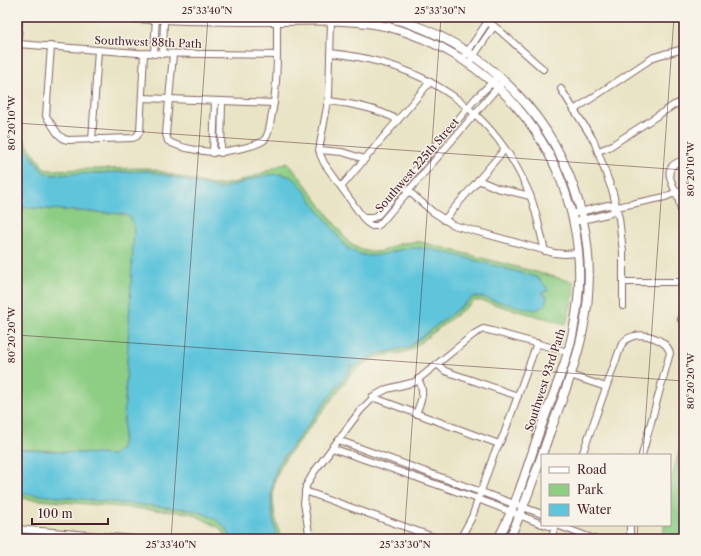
<svg xmlns="http://www.w3.org/2000/svg" width="701" height="556" font-family="'Libre Caslon Text',serif">
  <style>
    .green { fill: #8dcd84; stroke: #6c7658 }
    .water { fill: #5ec5db; stroke: #547283 }
    .lines { fill: none; stroke-linecap: round; stroke-linejoin: round }
    .minor-casing { stroke: #826461; stroke-width: 8 }
    .tertiary-casing { stroke: #826461; stroke-width: 10 }
    .minor { stroke: #fff; stroke-width: 6 }
    .tertiary { stroke: #fff; stroke-width: 8 }
    .ticks { fill: none; stroke: #4a1f2b; stroke-width: 1; stroke-opacity: 0.45 }
    .labels { text-anchor: middle; dominant-baseline: central; stroke-width: 3; stroke-linejoin: round; paint-order: stroke }
    .street-label { font-size: 11px; fill: #4a1f2b; stroke: #f7f3e8 }
    .neatline { fill: none; stroke: #4a1f2b; stroke-width: 1.5 }
    .ticks-label { font-size: 10px; text-anchor: middle; fill: #4a1f2b }
  </style>
  <rect width="100%" height="100%" fill="#f7f3e8"/>
  <filter id="ink" filterUnits="userSpaceOnUse"><feTurbulence type="fractalNoise" baseFrequency=".025" numOctaves="2"/><feDisplacementMap in="SourceGraphic" scale="8" xChannelSelector="R" yChannelSelector="G"/><feConvolveMatrix kernelMatrix="1 2 1 2 8 2 1 2 1" color-interpolation-filters="sRGB"/></filter>
  <filter id="wash" filterUnits="userSpaceOnUse"><feTurbulence type="fractalNoise" baseFrequency=".012" numOctaves="4" result="noise"/><feDisplacementMap in="SourceGraphic" scale="16" xChannelSelector="R" yChannelSelector="G"/><feGaussianBlur stdDeviation="0.9" result="paint"/><feColorMatrix in="noise" values="0 0 0 0 0 0 0 0 0 0 0 0 0 0 0 0 0 1.4 0 .05"/><feComposite in="paint" operator="in"/></filter>
  <g filter="url(#wash)">
    <rect width="100%" height="100%" fill="#e9e4c5"/>
    <g class="green">
      <path d="M17 130 44 168 47 170 148 168 211 185C236 186 265 172 287 162L297 173 349 243C360 250 372 255 385 250 389 249 392 246 396 245 404 242 413 242 421 242L574 282 573 298 566 324 482 301H474L412 349C401 355 389 354 378 357 368 361 361 366 353 372L282 463C280 469 277 475 275 481 270 501 276 520 281 539H277C271 510 267 491 279 463L350 370 349 366 350 365 354 367 365 360 377 354 409 347 473 297H482L499 302 542 295 541 281 536 277 476 261 421 248 399 250 376 257 363 255 354 252 346 247 330 226 284 174C261 174 241 185 219 189L148 171 52 175 47 174 42 171 17 136Z"/>
      <path d="M17 207 123 214C136 219 134 225 134 237L123 440C121 448 120 452 112 455L17 449Z"/>
      <path d="M684 432V539H663L664 525H670V485Z"/>
      <path d="M17 493 186 509C203 512 226 520 231 539H228L220 528 197 516 190 513 17 498Z"/>
    </g>
    <path class="water" d="M17 136 42 171 47 174 52 175 148 171 219 189C242 185 277 164 297 181L346 247C375 267 389 247 419 248 431 248 444 253 455 255 482 262 509 270 536 277L546 286 548 291 542 292V294L547 296C547 304 542 309 534 310L499 302 482 297H473L409 347 377 354 365 360 354 367 350 365V370L279 463C267 491 271 510 277 539H231C226 520 203 512 186 509L17 493V449L112 455C120 452 121 448 123 440L134 226C132 218 130 216 123 214L17 207Z"/>
  </g>
  <g filter="url(#ink)">
    <g class="lines">
      <g class="minor-casing">
        <g id="minor">
          <path d="M163 17 164 20 163 54"/>
          <path d="M481 17 499 30 543 69"/>
          <path d="M331 21 329 96 320 144V154L324 163 366 222 372 226H377L380 224 504 80"/>
          <path d="M18 44 138 53 277 55"/>
          <path d="M51 46 46 116 58 134 64 139 68 140 133 138 137 136 140 131 144 54"/>
          <path d="M330 53C422 62 494 108 530 195 537 213 540 232 545 251"/>
          <path d="M154 54 156 17"/>
          <path d="M173 54 166 134 168 141C180 149 213 154 227 151 235 150 261 145 265 139 269 134 270 125 271 119 278 86 277 54 277 21"/>
          <path d="M17 56 19 23"/>
          <path d="M462 60 488 21"/>
          <path d="M468 64 494 26"/>
          <path d="M561 89 594 141 613 193 619 218 623 252V306"/>
          <path d="M142 98 274 103"/>
          <path d="M329 101C353 104 376 108 398 120"/>
          <path d="M574 110 654 57 664 54 684 49"/>
          <path d="M92 140 98 50"/>
          <path d="M319 150 342 152 365 159"/>
          <path d="M598 151 609 147 674 105 684 101"/>
          <path d="M213 153 215 101"/>
          <path d="M221 153 222 101"/>
          <path d="M684 160C657 167 675 185 679 201 681 210 682 219 684 229"/>
          <path d="M478 180 497 188 530 196"/>
          <path d="M342 186 430 82"/>
          <path d="M406 189 433 212 453 225 554 253 564 254 578 253"/>
          <path d="M572 214 608 205 617 207 665 197 684 189"/>
          <path d="M365 218H373L378 215 476 98 499 76"/>
          <path d="M444 220 505 149"/>
          <path d="M574 222 611 213 617 207"/>
          <path d="M624 282H684"/>
          <path d="M681 319 684 304"/>
          <path d="M437 364 445 371 518 396"/>
          <path d="M570 375 606 387"/>
          <path d="M372 397 499 444"/>
          <path d="M416 414C421 400 426 393 418 379"/>
          <path d="M338 440 542 514"/>
          <path d="M332 448 478 499 542 524"/>
          <path d="M582 455 621 346C630 327 666 336 670 353L642 455"/>
          <path d="M305 491 439 539"/>
          <path d="M546 525 549 526 556 525"/>
          <path d="M557 525 594 539"/>
          <path d="M17 529 135 539"/>
          <path d="M310 539 304 503 306 486 314 472 360 411 376 395 387 389 415 382 474 334 483 329 492 331 568 352"/>
          <path d="M460 539 472 517 494 454 504 434 537 343"/>
          <path d="M551 539 556 525"/>
          <path d="M630 539V525"/>
        </g>
      </g>
      <g class="tertiary-casing">
        <g id="tertiary">
          <path d="M119 17C169 20 220 21 270 21 310 21 350 18 389 27 438 40 483 68 516 106 568 166 590 248 574 326 568 361 553 394 541 427 528 464 517 504 498 539"/>
          <path d="M387 17C437 29 481 56 516 93 576 155 601 246 583 330 576 365 562 399 550 432 537 468 526 505 509 539"/>
        </g>
      </g>
      <use href="#minor" class="minor"/>
      <use href="#tertiary" class="tertiary"/>
    </g>
  </g>
  <path class="ticks" d="M17 123 684 170M17 335 684 381M643 455 674 17M171 539 208 17M404 539 441 17M637 539 638 525"/>
  <g class="labels">
    <g class="street-label">
      <text transform="translate(148 42) rotate(2)">Southwest 88th Path</text>
      <text transform="translate(417 165) rotate(-49)">Southwest 225th Street</text>
      <text transform="translate(545 380) rotate(-72)">Southwest 93rd Path</text>
    </g>
  </g>
  <rect width="701" height="556" fill="none" stroke="#f7f3e8" stroke-width="44"/>
  <rect x="541" y="454" width="130" height="72" fill="#f7f3e8" stroke="#b29e9c"/>
  <rect x="549" y="467" width="20" height="6" fill="#ffffff" stroke="#b29e9c"/>
  <text x="577" y="474" font-size="12" fill="#4a1f2b">Road</text>
  <rect x="549" y="484" width="20" height="12" fill="#8dcd84" stroke="#b29e9c"/>
  <text x="577" y="494" font-size="12" fill="#4a1f2b">Park</text>
  <rect x="549" y="504" width="20" height="12" fill="#5ec5db" stroke="#b29e9c"/>
  <text x="577" y="514" font-size="12" fill="#4a1f2b">Water</text>
  <path d="M32 518v6h76v-6" fill="none" stroke="#4a1f2b" stroke-width="2"/>
  <text x="38" y="518" font-size="12" fill="#4a1f2b" stroke="#f7f3e8" stroke-width="3" paint-order="stroke">100 m</text>
  <rect x="22" y="22" width="657" height="512" class="neatline"/>
  <g class="ticks-label">
    <text x="207" y="14">25°33'40"N</text>
    <text x="440" y="14">25°33'30"N</text>
    <text transform="translate(11 123) rotate(-90)" y="4">80°20'10"W</text>
    <text transform="translate(690 169) rotate(-90)" y="4">80°20'10"W</text>
    <text transform="translate(11 335) rotate(-90)" y="4">80°20'20"W</text>
    <text transform="translate(690 381) rotate(-90)" y="4">80°20'20"W</text>
    <text x="171" y="548">25°33'40"N</text>
    <text x="405" y="548">25°33'30"N</text>
  </g>
</svg>
